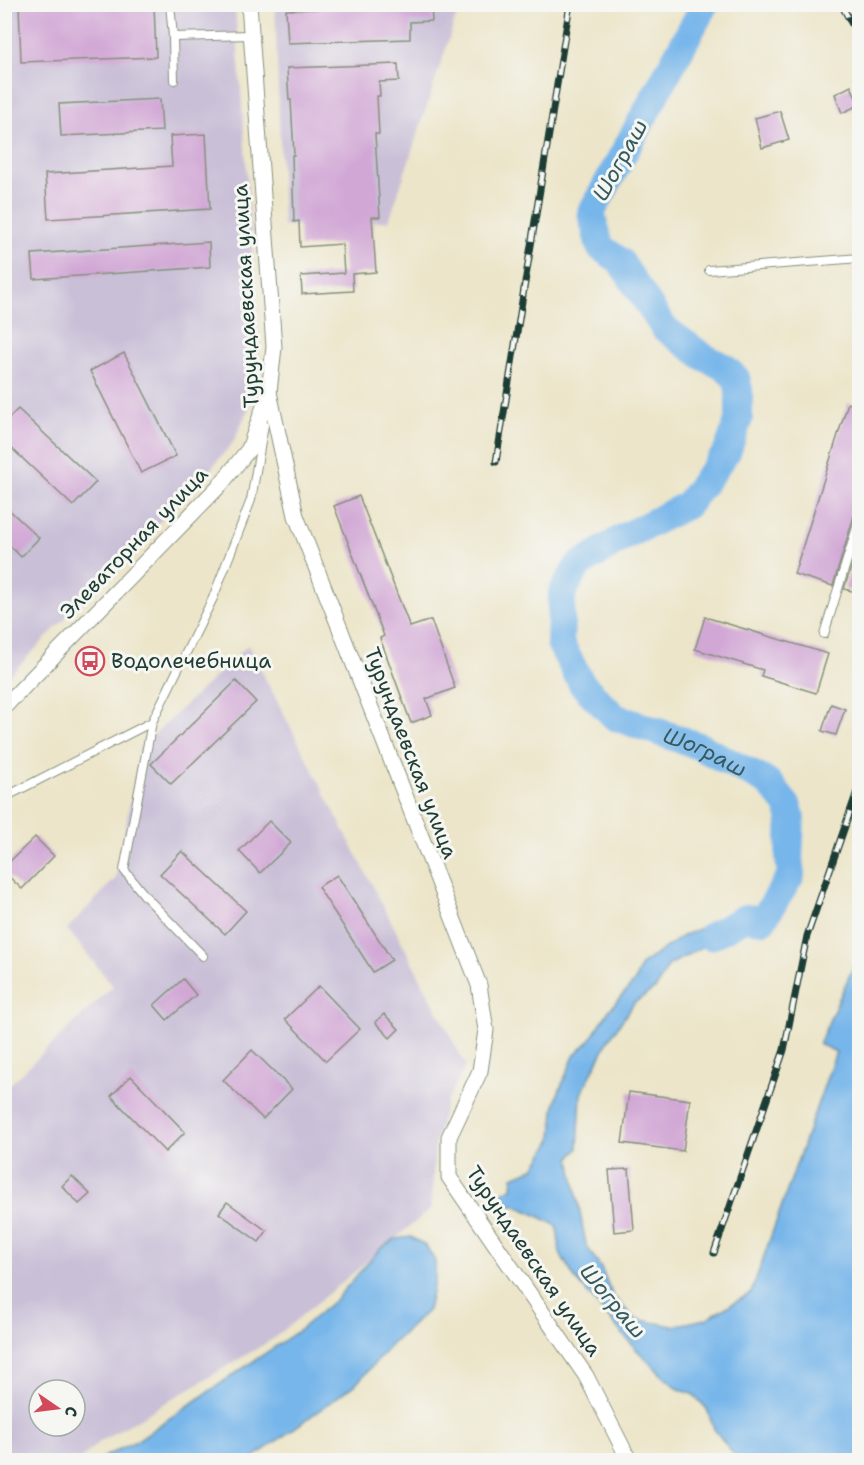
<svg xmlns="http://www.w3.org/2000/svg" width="864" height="1465" font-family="'Shantell Sans',sans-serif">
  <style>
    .industrial { fill: #c9bfd7; fill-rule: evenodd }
    .water { fill: #77b6ea; stroke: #4b7a8f; stroke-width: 1.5 }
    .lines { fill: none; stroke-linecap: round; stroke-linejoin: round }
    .river { stroke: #77b6ea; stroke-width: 28 }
    .building { fill: #d1a7d5 }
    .lane-casing { stroke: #86917e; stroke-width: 10 }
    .street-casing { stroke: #86917e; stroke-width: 17 }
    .lane { stroke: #fff; stroke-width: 8 }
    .street { stroke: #fff; stroke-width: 15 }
    .rail-casing { stroke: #1f3d34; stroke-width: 7 }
    .rail { stroke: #f6f6f2; stroke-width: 4.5; stroke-dasharray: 14; stroke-linecap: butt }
    .labels { text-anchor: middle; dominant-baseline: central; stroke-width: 6; stroke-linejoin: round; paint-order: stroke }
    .street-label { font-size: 21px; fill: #1f3d34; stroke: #f6f6f2 }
    .poi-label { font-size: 21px; fill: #1f3d34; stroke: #f6f6f2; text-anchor: start }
    .water-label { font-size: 22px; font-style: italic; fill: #355b62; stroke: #f6f6f2 }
  </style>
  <rect width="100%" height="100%" fill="#f6f6f2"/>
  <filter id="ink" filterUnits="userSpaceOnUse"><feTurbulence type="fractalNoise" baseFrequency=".0167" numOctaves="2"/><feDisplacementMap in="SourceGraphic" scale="12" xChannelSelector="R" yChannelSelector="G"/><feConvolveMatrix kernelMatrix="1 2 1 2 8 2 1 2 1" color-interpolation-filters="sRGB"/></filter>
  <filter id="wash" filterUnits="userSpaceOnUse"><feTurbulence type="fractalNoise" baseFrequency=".008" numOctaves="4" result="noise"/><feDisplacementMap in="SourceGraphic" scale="24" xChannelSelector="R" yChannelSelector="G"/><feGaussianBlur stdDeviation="1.35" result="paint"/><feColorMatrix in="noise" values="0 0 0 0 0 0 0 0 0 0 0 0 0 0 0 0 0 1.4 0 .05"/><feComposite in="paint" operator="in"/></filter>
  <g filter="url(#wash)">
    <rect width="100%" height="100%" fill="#ece5c9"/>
    <g class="industrial">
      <path d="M5 5H235L259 346 257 389 234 441 209 471 5 680Z"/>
      <path d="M275 5H460L389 221 283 226Z"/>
      <path d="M248 645 466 1066 446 1103 435 1143 431 1209 273 1339 98 1443 80 1460H5V1089L113 986 67 929 116 878 140 748ZM39 1390H75V1426H39Z"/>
    </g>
    <g class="water">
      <path d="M745 918 730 932 669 965 656 988 634 1003 608 1041 581 1094 578 1149 570 1158 586 1245 601 1268 613 1296 635 1319 673 1326 706 1319 751 1293 836 1052 819 1044 859 954V1460H738L714 1429 707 1409 694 1395 677 1388 663 1376 634 1347 574 1277 560 1253 557 1226C535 1215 513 1201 488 1200L512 1188 513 1177 534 1168 552 1140 554 1109 558 1094 574 1056 590 1040 610 1009 635 981 641 965 684 935 720 920Z"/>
      <path d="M411 1237 426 1246 435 1261V1278L428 1310 391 1345 357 1383 250 1460H98L136 1441 301 1329 337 1298 381 1248 395 1239Z"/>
    </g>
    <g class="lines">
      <path class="river" id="s1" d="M705 4 591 213 600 247 620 261 664 328 704 357 724 367 736 378 739 390V418L727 452 687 505 622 538 578 566 562 593 560 643 582 684 615 717 699 746 769 783 787 805 791 816 789 858 791 875 763 920 745 918 711 936"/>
    </g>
    <g id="blocks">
      <g class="building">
        <path d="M19 4H154L156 57 21 62Z"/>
        <path d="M431 5 432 21 410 22V39L288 43 286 10Z"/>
        <path d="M398 64 399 81 379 82 380 96H377L379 134H375L380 217H372L376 272 352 274 353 291 302 294 301 276 344 273 342 244 300 247 299 221 294 222 292 155H294L291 100H289L287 68Z"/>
        <path d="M851 86 859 105 842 113 835 94Z"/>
        <path d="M160 99 162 131 61 136 59 104Z"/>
        <path d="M780 111 789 140 762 148 755 118Z"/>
        <path d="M206 134 210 209 48 219 45 174 172 166 170 136Z"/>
        <path d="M209 242 210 267 34 279 32 254Z"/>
        <path d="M124 353 176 456 141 473 90 371Z"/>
        <path d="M848 403 860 407V484L854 503 860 504V512L854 516 833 586 794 574Z"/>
        <path d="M18 409 96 482 73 506 4 441V423Z"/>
        <path d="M359 496 410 627 431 620 455 688 426 699 432 715 411 723 380 638 384 636 334 506Z"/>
        <path d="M4 505 39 538 21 557 4 540Z"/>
        <path d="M860 540V593L844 589Z"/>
        <path d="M705 617 828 654 816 693 761 676 763 670 695 649Z"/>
        <path d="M236 681 256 702 171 784 151 764Z"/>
        <path d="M831 704 845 709 836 735 822 731Z"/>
        <path d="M269 821 291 843 260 873 239 851Z"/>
        <path d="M35 837 54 856 22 889 4 872V867Z"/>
        <path d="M182 851 246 911 225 934 160 874Z"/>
        <path d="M337 875 392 960 373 972 318 887Z"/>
        <path d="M183 979 196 995 167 1020 154 1005Z"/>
        <path d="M319 986 360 1029 326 1061 285 1019Z"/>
        <path d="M384 1014 399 1029 390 1038 375 1022Z"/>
        <path d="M252 1050 292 1089 263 1119 223 1080Z"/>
        <path d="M131 1076 185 1132 165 1152 111 1096Z"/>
        <path d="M629 1092 690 1100 683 1151 622 1143Z"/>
        <path d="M629 1169 634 1230 614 1232 609 1170Z"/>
        <path d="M72 1176 90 1194 79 1204 62 1186Z"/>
        <path d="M227 1202 267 1231 259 1242 219 1213Z"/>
      </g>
    </g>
  </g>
  <g filter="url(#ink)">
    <use href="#blocks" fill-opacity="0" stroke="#86917e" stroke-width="1.5"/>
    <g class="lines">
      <g class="lane-casing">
        <g id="lane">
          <path d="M170 4 173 37 251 35"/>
          <path d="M173 37 174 80"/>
          <path d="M709 270 860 258"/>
          <path d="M824 634 860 518"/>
          <path d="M4 802 11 794 152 722"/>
          <path d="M203 956 145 896 124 870 152 722 213 598 251 500 264 425"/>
        </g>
      </g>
      <g class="street-casing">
        <g id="street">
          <path d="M249 4 274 347 269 392 296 516 479 985 486 1030 480 1071 449 1137V1177L586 1376 629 1460"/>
          <path d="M4 707 221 484 249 449 269 392"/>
        </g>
      </g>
      <use href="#lane" class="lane"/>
      <use href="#street" class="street"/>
      <g class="rail-casing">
        <g id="rail">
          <path d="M841 4 860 39"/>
          <path d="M496 462 570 4"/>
          <path d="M714 1253 784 1050 807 936 860 783"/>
        </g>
      </g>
      <use href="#rail" class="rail"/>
    </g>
  </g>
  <defs>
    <g id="bus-ring" transform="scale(1.5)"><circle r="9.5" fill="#f6f6f2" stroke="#d1495b" stroke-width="1.5"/><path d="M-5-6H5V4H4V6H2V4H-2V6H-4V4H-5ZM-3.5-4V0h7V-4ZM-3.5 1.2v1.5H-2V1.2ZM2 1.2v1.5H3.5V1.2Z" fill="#d1495b"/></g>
  </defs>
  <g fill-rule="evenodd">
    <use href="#bus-ring" x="90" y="661"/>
  </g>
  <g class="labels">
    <g class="street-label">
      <text transform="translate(246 296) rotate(-93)">Турундаевская улица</text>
      <text transform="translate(134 543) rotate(-46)">Элеваторная улица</text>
      <text transform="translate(411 753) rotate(69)">Турундаевская улица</text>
      <text transform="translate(534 1261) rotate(56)">Турундаевская улица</text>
    </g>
    <g class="poi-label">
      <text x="111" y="661">Водолечебница</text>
    </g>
    <g class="water-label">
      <text transform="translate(620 160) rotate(-61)">Шограш</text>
      <text stroke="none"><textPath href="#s1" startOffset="1005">Шограш</textPath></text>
      <text transform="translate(613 1301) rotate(50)">Шограш</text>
    </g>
  </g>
  <rect width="864" height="1465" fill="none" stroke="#f6f6f2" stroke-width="24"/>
  <g transform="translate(57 1408) rotate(104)"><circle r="28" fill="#f6f6f2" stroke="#a0aca6" stroke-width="1.5"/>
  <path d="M0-4.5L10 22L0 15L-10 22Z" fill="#d1495b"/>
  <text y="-9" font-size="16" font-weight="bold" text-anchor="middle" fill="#1f3d34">С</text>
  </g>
</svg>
